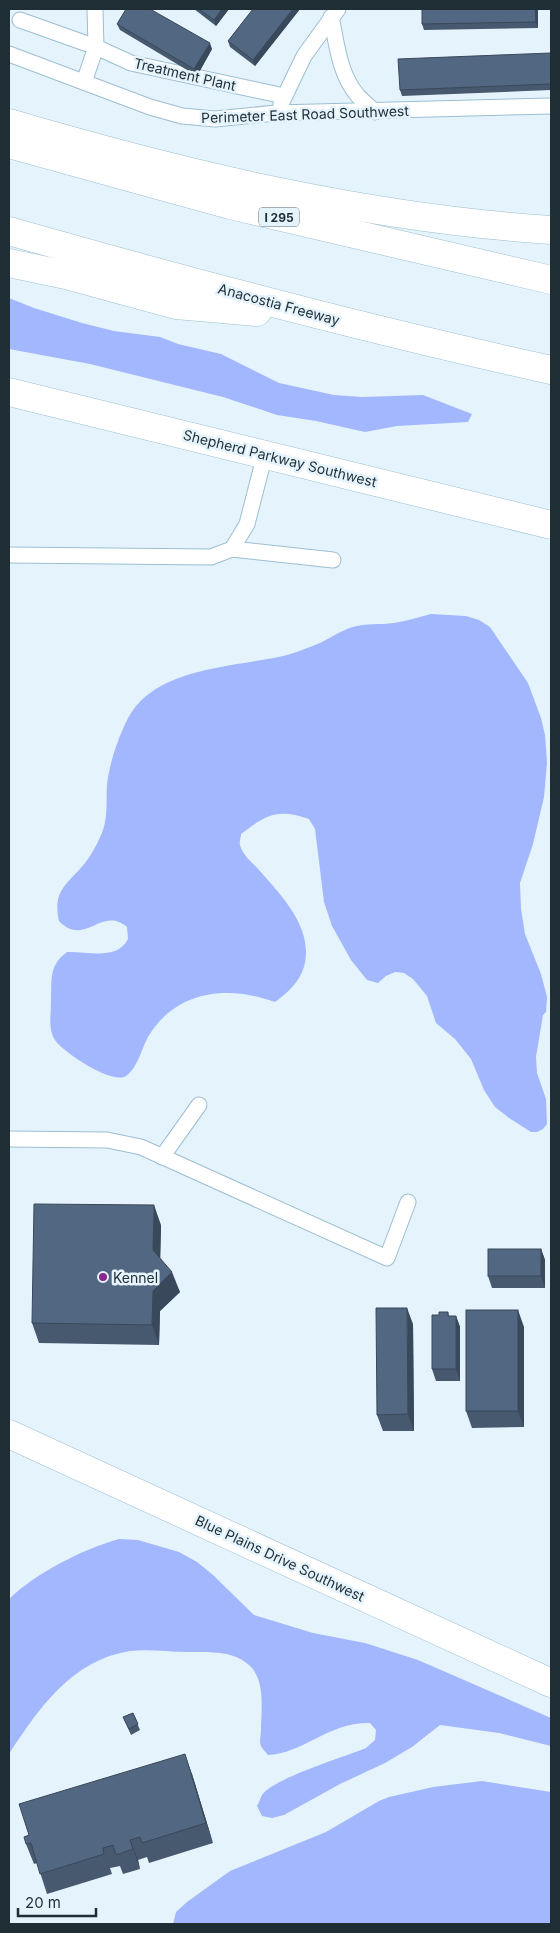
<svg xmlns="http://www.w3.org/2000/svg" width="560" height="1933" font-family="Inter,sans-serif">
  <style>
    .forest { fill: #a2b7fd }
    .lines { fill: none; stroke-linecap: round; stroke-linejoin: round }
    .service-casing { stroke: #9cbed3; stroke-width: 17 }
    .minor-casing { stroke: #9cbed3; stroke-width: 29 }
    .motorway-casing { stroke: #9cbed3; stroke-width: 29 }
    .service { stroke: #fff; stroke-width: 15 }
    .minor { stroke: #fff; stroke-width: 28 }
    .motorway { stroke: #fff; stroke-width: 28 }
    .wall { fill: #47596f }
    .shaded-wall { fill: #39485a }
    .building { fill: #526781; stroke: #39485a }
    .poi-dot { fill: #8a268e; stroke: #e5f4fc; stroke-width: 2 }
    .labels { text-anchor: middle; dominant-baseline: central; stroke-width: 5; stroke-linejoin: round; paint-order: stroke }
    .shield { fill: #e5f4fc; stroke: #5a6971; stroke-width: 1 }
    .shield-label { font-size: 12px; font-weight: bold; fill: #1f2d35 }
    .street-label { font-size: 14px; fill: #1f2d35; stroke: #e5f4fc }
    .poi-label { font-size: 14px; fill: #1f2d35; stroke: #e5f4fc; text-anchor: start }
  </style>
  <rect width="100%" height="100%" fill="#e5f4fc"/>
  <g class="forest">
    <path d="M9 298 34 308 82 323 114 331 160 337 178 344 221 354 279 383 334 395 362 397 423 395 472 414 468 422 397 426 365 432 316 421 277 415 223 397 90 364 9 349Z"/>
    <path d="M431 614 466 616 479 620 490 627 528 683 541 718 545 735 547 763 544 797 533 844 520 883 521 909 525 934 541 974 547 997 546 1012 543 1015 536 1057 537 1073 546 1099 547 1124 543 1129 537 1132H531L509 1118 495 1107 484 1090 471 1059 455 1039 436 1023 427 996 413 979 404 973 395 972 386 976 378 983 367 980 351 960 332 926 324 902 315 829 309 819C277 808 266 815 241 834 241 837 239 842 240 845 243 856 252 862 259 870 279 893 306 920 306 952 306 975 293 989 275 1002 228 985 176 990 148 1037 142 1048 137 1069 126 1076 112 1085 63 1052 55 1040 48 1029 51 1015 51 1003 52 981 48 966 67 952 87 951 117 961 128 939L127 927C101 905 85 948 59 921 52 890 68 884 85 863 92 854 99 841 103 830 108 815 106 800 107 785 109 764 120 731 131 713 161 667 235 667 283 656 296 653 310 647 322 642 332 637 342 630 353 627 366 623 380 625 394 623 406 621 419 617 431 614Z"/>
    <path d="M119 1539 138 1540 179 1552 197 1562 213 1575 254 1615 313 1633 365 1643 418 1660 551 1718V1746L499 1733 440 1725 412 1747 385 1763 340 1784 284 1815 272 1818 262 1816 257 1806C259 1803 260 1799 262 1795 274 1778 344 1757 366 1748L375 1740 376 1730 370 1723C329 1722 302 1754 268 1755 266 1752 262 1749 261 1746 259 1742 261 1735 261 1730 261 1710 266 1680 249 1665 233 1650 207 1652 187 1652 168 1652 148 1649 130 1651 72 1660 39 1708 9 1754V1599C36 1573 83 1549 119 1539Z"/>
    <path d="M482 1781 551 1792V1924H173L176 1912 187 1902 230 1871 326 1832 379 1801 389 1797 433 1787Z"/>
  </g>
  <g class="lines">
    <g class="service-casing">
      <g id="service">
        <path d="M95 9 96 47 131 63 284 96"/>
        <path d="M331 17C337 44 339 74 358 96 363 101 370 107 375 112"/>
        <path d="M20 20 96 47 84 82"/>
        <path d="M9 54 150 107 182 116 215 119 276 113 551 106"/>
        <path d="M281 104 304 56 338 9"/>
        <path d="M232 549 247 524 265 454"/>
        <path d="M9 555 211 557 232 549 333 560"/>
        <path d="M9 1139 107 1140 141 1147 387 1258 408 1202"/>
        <path d="M162 1157 199 1105"/>
      </g>
    </g>
    <g class="minor-casing">
      <g id="minor">
        <path d="M9 392 551 525"/>
        <path d="M9 1434 551 1683"/>
      </g>
    </g>
    <g class="motorway-casing">
      <g id="motorway">
        <path d="M9 123C186 175 367 218 551 230"/>
        <path d="M9 144 230 205 551 280"/>
        <path d="M9 231C188 282 369 330 551 370"/>
        <path d="M9 263 66 275 176 305 257 312"/>
      </g>
    </g>
    <use href="#service" class="service"/>
    <use href="#minor" class="minor"/>
    <use href="#motorway" class="motorway"/>
  </g>
  <g class="wall">
    <path d="M194 9H229L216 26Z"/>
    <path d="M253 9H300L255 66 230 47 228 41Z"/>
    <path d="M538 9V28L424 30 422 24Z"/>
    <path d="M117 24 212 49 197 76 120 30Z"/>
    <path d="M551 53V90L402 96 400 90Z"/>
    <path d="M161 1225 160 1259 180 1292 160 1311 159 1345 39 1343 32 1323Z"/>
    <path d="M541 1249 545 1260V1288H492L488 1276Z"/>
    <path d="M448 1312 449 1316H456L460 1327V1381H436L432 1369 439 1315Z"/>
    <path d="M413 1324 414 1431H383L377 1415Z"/>
    <path d="M524 1327V1427L472 1428 466 1411Z"/>
    <path d="M133 1713 140 1730 131 1735 123 1717Z"/>
    <path d="M192 1774 213 1843 149 1863 147 1857 138 1860 140 1869 123 1874 120 1866 110 1868 112 1874 47 1894 37 1863 34 1864 26 1844Z"/>
  </g>
  <g class="shaded-wall">
    <path d="M222 9H229L216 26 214 20Z"/>
    <path d="M293 9H300L255 66 253 60Z"/>
    <path d="M535 9H538V28L536 22Z"/>
    <path d="M210 43 212 49 197 76 194 69Z"/>
    <path d="M154 1205 161 1225 160 1270 153 1250Z"/>
    <path d="M541 1249 545 1260V1288L541 1276Z"/>
    <path d="M172 1272 180 1292 160 1311 159 1345 152 1325 153 1291Z"/>
    <path d="M407 1308 413 1324 414 1431 408 1414Z"/>
    <path d="M518 1310 524 1327V1427L518 1411Z"/>
    <path d="M456 1316 460 1327V1381L456 1369Z"/>
    <path d="M185 1754 192 1774 213 1843 206 1823Z"/>
    <path d="M130 1840 138 1860 140 1869 133 1849Z"/>
  </g>
  <g class="building">
    <path d="M126 9H150L210 43 194 69 117 24Z"/>
    <path d="M199 9H222L214 20Z"/>
    <path d="M253 9H293L253 60 228 41Z"/>
    <path d="M422 9H535L536 22 422 24Z"/>
    <path d="M551 53V84L400 90 398 59Z"/>
    <path d="M34 1204 154 1205 153 1250 172 1272 153 1291 152 1325 32 1323Z"/>
    <rect x="488" y="1249" width="53" height="27"/>
    <path d="M376 1308H407L408 1414 377 1415Z"/>
    <rect x="466" y="1310" width="52" height="101"/>
    <path d="M439 1312H448V1316H456V1369H432V1315H439Z"/>
    <path d="M133 1713 138 1724 129 1729 123 1717Z"/>
    <path d="M185 1754 206 1823 142 1843 140 1837 130 1840 133 1849 116 1855 113 1845 103 1848 104 1854 40 1874 31 1843 26 1844 24 1837 29 1835 19 1804Z"/>
  </g>
  <circle class="poi-dot" cx="103" cy="1277" r="5"/>
  <g class="labels">
    <rect class="shield" x="259" y="207.5" width="40" height="19" rx="4"/>
    <g class="shield-label">
      <text x="279" y="217">I 295</text>
    </g>
    <g class="street-label">
      <text transform="translate(185 74) rotate(13)">Treatment Plant</text>
      <text transform="translate(305 114) rotate(-2)">Perimeter East Road Southwest</text>
      <text transform="translate(279 304) rotate(15)">Anacostia Freeway</text>
      <text transform="translate(280 458) rotate(14)">Shepherd Parkway Southwest</text>
      <text transform="translate(280 1558) rotate(25)">Blue Plains Drive Southwest</text>
    </g>
    <g class="poi-label">
      <text x="113" y="1277">Kennel</text>
    </g>
  </g>
  <rect width="560" height="1933" fill="none" stroke="#1f2d35" stroke-width="20"/>
  <path d="M18 1908v8h78v-8" fill="none" stroke="#1f2d35" stroke-width="2.5"/>
  <text x="25" y="1908" font-size="15" fill="#1f2d35" stroke="#e5f4fc" stroke-width="4" paint-order="stroke">20 m</text>
</svg>
